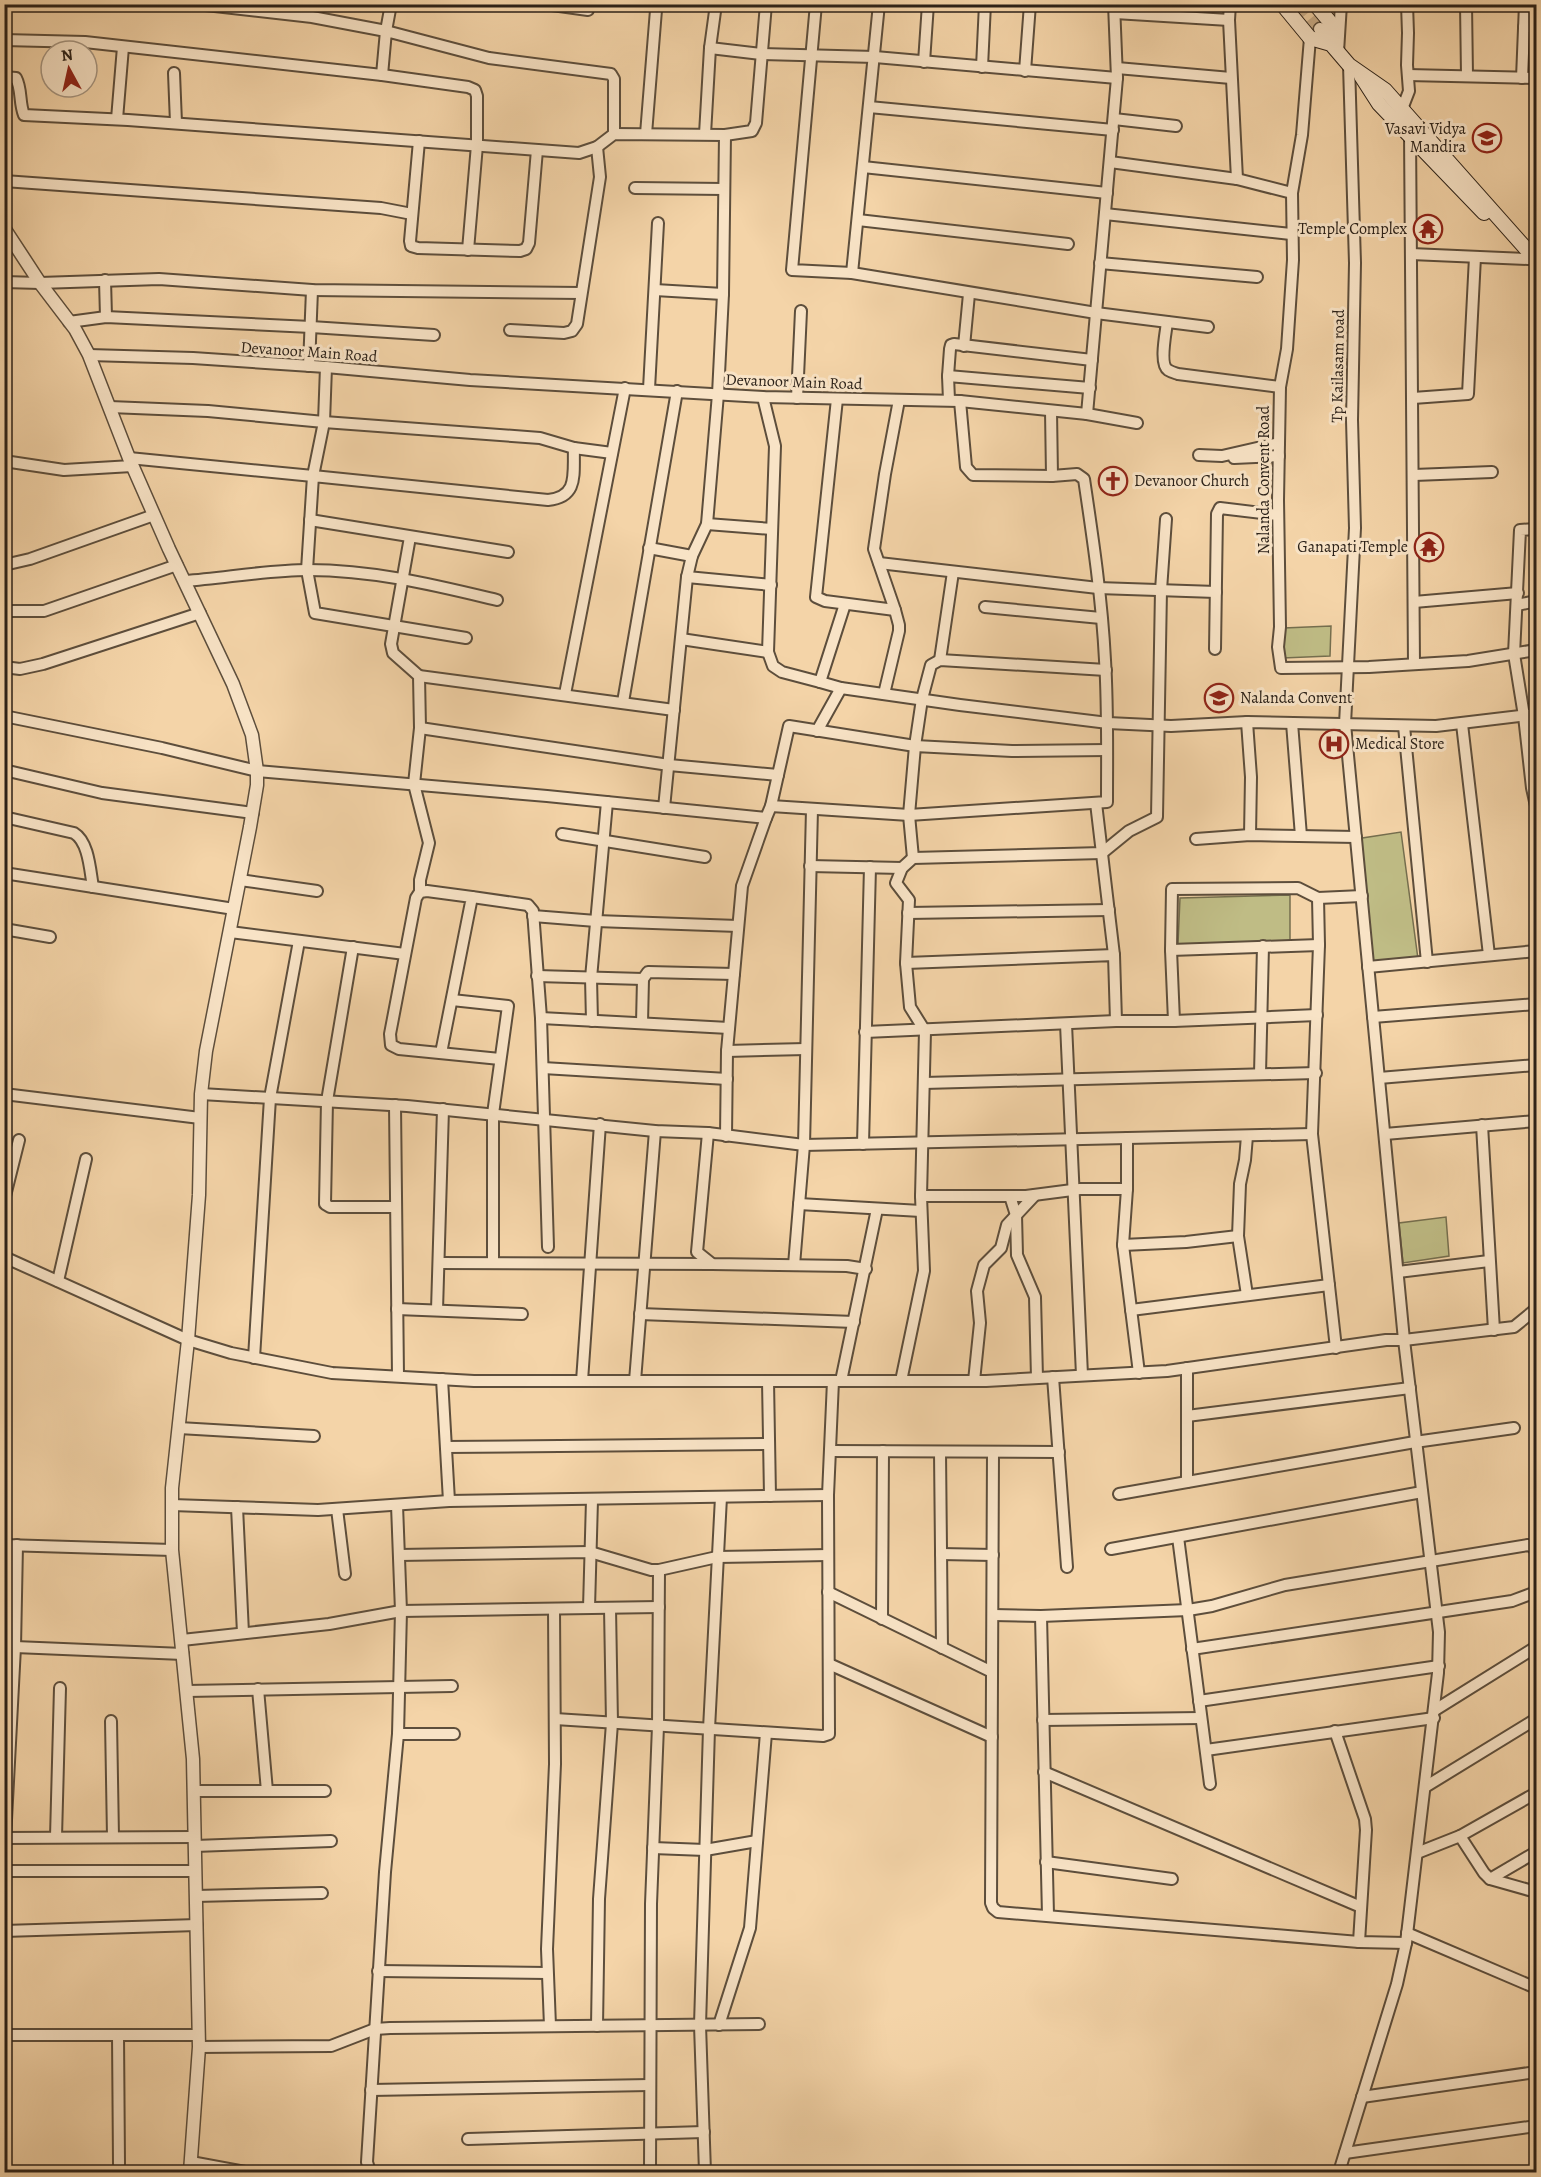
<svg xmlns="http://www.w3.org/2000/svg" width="1541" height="2177" font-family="Alegreya,serif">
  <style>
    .green { fill: #bfbc85; stroke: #756e4e; stroke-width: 1.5 }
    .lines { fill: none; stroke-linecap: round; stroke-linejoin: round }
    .tertiary-tunnel { stroke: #ccb08b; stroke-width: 12; stroke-dasharray: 12 6; stroke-linecap: butt }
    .minor-casing { stroke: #5d4e3c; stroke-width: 14 }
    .tertiary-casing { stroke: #5d4e3c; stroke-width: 15 }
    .secondary-casing { stroke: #2b2118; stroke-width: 16 }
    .minor { stroke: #f8e3c6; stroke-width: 10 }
    .tertiary { stroke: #f8e3c6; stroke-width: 12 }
    .secondary { stroke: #f8e3c6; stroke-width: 14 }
    .labels { text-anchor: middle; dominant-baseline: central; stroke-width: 6; stroke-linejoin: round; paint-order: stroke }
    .poi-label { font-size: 16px; fill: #2b2118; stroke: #f8e3c6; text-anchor: end }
    .street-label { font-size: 16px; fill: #2b2118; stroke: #f8e3c6 }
  </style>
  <rect width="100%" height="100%" fill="#f4d4a8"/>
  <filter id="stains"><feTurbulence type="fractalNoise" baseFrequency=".00333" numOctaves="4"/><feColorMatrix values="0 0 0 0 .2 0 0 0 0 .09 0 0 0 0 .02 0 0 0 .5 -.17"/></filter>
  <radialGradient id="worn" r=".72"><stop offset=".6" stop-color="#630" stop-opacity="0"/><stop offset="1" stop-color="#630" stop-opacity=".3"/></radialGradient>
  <g class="green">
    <path d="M1331 626 1330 656 1283 658 1284 628Z"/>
    <path d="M1401 832 1418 959 1373 965 1356 839Z"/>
    <path d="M1290 895V943L1178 944 1180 898Z"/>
    <path d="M1446 1217 1449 1256 1403 1263 1399 1223Z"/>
  </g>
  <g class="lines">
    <path class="tertiary-tunnel" d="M1300 4 1320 29"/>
    <g class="minor-casing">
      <g id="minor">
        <path d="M197 4 312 17 386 31 391 4"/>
        <path d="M545 4 588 10"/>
        <path d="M816 4 792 270 852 273 1096 313 1208 327"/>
        <path d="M1466 4 1467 76"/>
        <path d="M1115 13 1229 20 1230 4"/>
        <path d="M1229 20 1237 179"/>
        <path d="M1524 27H1536"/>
        <path d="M1310 38 1302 135 1292 193 1293 260 1287 349 1280 387 1278 500 1280 627 1278 647 1281 668 1369 667 1468 661 1536 650"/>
        <path d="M4 40 85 42 382 75 386 31 489 58 611 74 614 79V134"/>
        <path d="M710 48 761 54 875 57 1117 78"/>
        <path d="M1338 52 1341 4"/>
        <path d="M924 62 928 4"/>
        <path d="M1349 65 1355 263 1352 420 1355 528 1345 724 1404 1340 1514 1327 1536 1309"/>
        <path d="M982 67 985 4"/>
        <path d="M1117 68 1231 78"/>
        <path d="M1025 71 1030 4"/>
        <path d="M174 73 176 123"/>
        <path d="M382 75 468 87 475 90 477 96V145L468 250"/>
        <path d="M1408 75 1536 78"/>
        <path d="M4 77 16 78C22 89 19 103 24 115L128 120 579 153 597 147 614 134 725 135 752 131 756 123 766 4"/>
        <path d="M1522 78 1525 4"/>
        <path d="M869 107 1113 130"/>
        <path d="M1402 109 1409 91 1407 65 1408 33 1407 4"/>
        <path d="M117 119 123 47"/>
        <path d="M1114 119 1176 126"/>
        <path d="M1410 133 1414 664"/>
        <path d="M646 134 656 10"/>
        <path d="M705 134 710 48 716 4"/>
        <path d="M419 141 410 241 411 246 418 248 520 251 526 249 529 243 537 150"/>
        <path d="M1110 162 1237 179 1292 193"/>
        <path d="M863 167 1107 193"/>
        <path d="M4 181 381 208 412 214"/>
        <path d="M635 188 724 189"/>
        <path d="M1105 214 1291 234"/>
        <path d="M858 220 1068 244"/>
        <path d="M1411 254 1528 259"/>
        <path d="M1100 263 1257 277"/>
        <path d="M852 273 879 4"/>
        <path d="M105 280 106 317"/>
        <path d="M4 282 40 283 159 279 312 290 581 293"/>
        <path d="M655 290 723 294"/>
        <path d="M69 322 106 317 311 327 434 335"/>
        <path d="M1167 322C1166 332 1159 364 1168 370 1171 372 1175 373 1178 374L1280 387"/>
        <path d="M510 330 564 333 572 331 577 324 600 177 597 147"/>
        <path d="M964 346 969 294"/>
        <path d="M89 355 193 358 326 367 470 380 763 397 960 401 1087 414 1137 423"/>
        <path d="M309 366 312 290"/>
        <path d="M948 376 950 349 951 345 954 344 1092 360"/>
        <path d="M649 389 658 223"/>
        <path d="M763 397 775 446 768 652 773 666 782 672 820 682"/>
        <path d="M797 398 801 311"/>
        <path d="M1413 398 1468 394 1475 257"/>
        <path d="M837 399 816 597 825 601 895 610 874 549 885 474 899 400"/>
        <path d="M949 400 948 376 1090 388"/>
        <path d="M110 407 208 411 324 422 540 438 574 448 612 453"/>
        <path d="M1051 411 1052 476"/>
        <path d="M1087 414 1117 78 1114 4"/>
        <path d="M1199 455 1222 456 1279 443"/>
        <path d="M129 458 313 476 324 422 326 367"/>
        <path d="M1234 458 1279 456"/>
        <path d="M4 461 64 470 132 466"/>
        <path d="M1414 475 1492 472"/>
        <path d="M310 520 508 552"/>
        <path d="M707 524 772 529"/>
        <path d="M1536 529 1520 530 1514 654 1524 716 1532 788 1536 806"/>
        <path d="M410 537 391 644 393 653 419 676 420 728 414 784 429 843 420 880V892"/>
        <path d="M649 548 692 556"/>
        <path d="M879 563 1098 588 1216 592"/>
        <path d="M4 565 30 559 154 515"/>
        <path d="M687 577 771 585"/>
        <path d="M185 581C225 578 269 570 308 570 374 570 434 585 497 600"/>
        <path d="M1414 602 1518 593"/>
        <path d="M845 604 820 682 841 688 960 705 1108 723 1171 726 1247 722 1436 726 1536 714"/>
        <path d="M1517 605 1536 601"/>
        <path d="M985 607 1101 618"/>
        <path d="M4 611H44L177 565"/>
        <path d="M466 638 315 613 307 570 313 476 548 500C579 497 573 474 574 448"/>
        <path d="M681 639 768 652"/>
        <path d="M1215 649 1217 514 1220 508 1278 515"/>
        <path d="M940 660 953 572"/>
        <path d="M4 667 20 669 43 664 200 613"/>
        <path d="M419 676 674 710"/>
        <path d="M565 694 625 388"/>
        <path d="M884 694 899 631V625L895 610"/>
        <path d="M623 702 677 391"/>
        <path d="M4 716 162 748 257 771 547 796 766 818 771 806 789 726 915 746 922 699 931 665 940 660 1106 670"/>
        <path d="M1247 722 1251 777 1250 835"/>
        <path d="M1292 723 1301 836"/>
        <path d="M1462 724 1489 955"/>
        <path d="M1404 726 1427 962"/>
        <path d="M420 728 669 765 778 775"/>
        <path d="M817 731 841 688"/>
        <path d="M4 770 102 793 253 813"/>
        <path d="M1096 803 1114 955"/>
        <path d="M771 806 909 815 1107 802C1107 755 1108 708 1105 660 1102 600 1093 539 1084 479L1077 474 1052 476 973 475 966 467 960 401"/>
        <path d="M664 808 687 577 692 556 707 524 718 394 723 294 725 135"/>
        <path d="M4 817 74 833C89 842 90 871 93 887"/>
        <path d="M562 834 705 857"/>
        <path d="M1196 839 1250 835 1356 837"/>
        <path d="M913 858 909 815 915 746 1012 751 1107 750"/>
        <path d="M810 866 902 868"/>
        <path d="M4 873 234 909"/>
        <path d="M240 880 317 891"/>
        <path d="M472 897 528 905 533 911 541 1018 548 1247"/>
        <path d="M1318 898 1319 945 1312 1134 1336 1348"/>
        <path d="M908 913 1109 910"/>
        <path d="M533 916 596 921 738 926"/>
        <path d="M4 929 50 937"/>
        <path d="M230 932 405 954"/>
        <path d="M353 947 327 1101 325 1204 330 1207H396"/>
        <path d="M1171 950 1319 945"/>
        <path d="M906 963 1114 955 1116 1021"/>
        <path d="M1368 967 1536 951"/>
        <path d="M537 976 643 979"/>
        <path d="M452 1000 508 1006 493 1114V1263"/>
        <path d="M1373 1017 1536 1004"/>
        <path d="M541 1018 729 1028"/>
        <path d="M592 1021 591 978 607 802"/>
        <path d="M1174 1021 1317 1015"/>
        <path d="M642 1023 643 979 648 972 734 974"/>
        <path d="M1066 1024 1082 1375"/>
        <path d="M865 1032 1116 1021H1174L1171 950 1172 889 1298 888 1318 898 1362 896"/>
        <path d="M727 1051 806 1049"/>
        <path d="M441 1053 472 897 427 891 420 892 416 898 390 1034 391 1045 399 1049 500 1059"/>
        <path d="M543 1068 727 1079"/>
        <path d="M1260 1074 1263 946"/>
        <path d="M1379 1078 1536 1065"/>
        <path d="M924 1083 1316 1073"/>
        <path d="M4 1094 200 1118"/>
        <path d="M201 1094 407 1106 655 1131 708 1133 804 1145 1312 1134"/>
        <path d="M395 1105 398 1376"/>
        <path d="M1482 1125 1494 1330"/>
        <path d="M708 1133 697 1252 712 1264 847 1266 866 1269"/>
        <path d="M1385 1134 1536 1121"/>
        <path d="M726 1136 727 1051 742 886 766 818"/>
        <path d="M1127 1138V1189L1123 1245 1139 1373"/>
        <path d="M863 1144 870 867"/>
        <path d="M921 1196H1026L1080 1189H1127"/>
        <path d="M1010 1196 1016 1215 1017 1255 1035 1297 1037 1378"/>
        <path d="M4 1200 19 1140"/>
        <path d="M799 1204 921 1211"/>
        <path d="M1123 1245 1186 1242 1238 1236"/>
        <path d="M4 1257 188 1340 231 1353 332 1373 474 1381H986L1167 1371 1386 1340H1404L1439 1632 1438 1673 1406 1943 1397 1984 1339 2172"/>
        <path d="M439 1263 712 1264"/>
        <path d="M794 1265 804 1145 812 809"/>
        <path d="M1398 1272 1489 1261"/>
        <path d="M58 1281 86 1159"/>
        <path d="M1247 1295 1238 1236 1240 1184 1245 1160 1247 1136"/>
        <path d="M397 1309 522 1314"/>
        <path d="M437 1310 443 1109"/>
        <path d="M1131 1310 1329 1285"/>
        <path d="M640 1314 854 1322"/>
        <path d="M254 1358 270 1098 299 941"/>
        <path d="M1053 1377 1067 1567"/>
        <path d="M442 1379 449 1501"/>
        <path d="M582 1381 600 1124"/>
        <path d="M635 1381 655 1131"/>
        <path d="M768 1381 770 1496"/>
        <path d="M841 1381 877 1209"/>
        <path d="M901 1381 924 1271 921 1196 925 1031 910 1007 906 963 909 900 896 883 902 868 913 858 1102 853 1129 831 1157 817 1161 590 1166 519"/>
        <path d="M974 1381 980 1323 977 1291 984 1265 1001 1248 1007 1225 1035 1195"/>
        <path d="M1187 1416 1410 1388"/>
        <path d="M179 1428 314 1436"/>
        <path d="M446 1447 769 1444"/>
        <path d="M830 1451 1059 1452"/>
        <path d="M940 1452 942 1648"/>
        <path d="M993 1452 991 1903 993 1908 998 1912 1359 1942 1406 1943"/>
        <path d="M1187 1482V1368"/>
        <path d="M1119 1494 1415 1442 1514 1428"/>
        <path d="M172 1505 318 1510 449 1501 828 1495"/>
        <path d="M237 1507 243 1633"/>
        <path d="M337 1509 345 1574"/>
        <path d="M1178 1537 1210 1784"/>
        <path d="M4 1545 172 1550"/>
        <path d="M1111 1549 1422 1492"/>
        <path d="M941 1554 993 1555"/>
        <path d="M399 1555 590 1552 651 1570H659L717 1557 828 1555"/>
        <path d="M828 1592 992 1672"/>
        <path d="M589 1608 592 1500"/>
        <path d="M993 1615 1041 1616 1188 1610 1212 1606 1285 1585 1528 1545 1533 1547 1536 1552"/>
        <path d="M1041 1616 1048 1915"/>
        <path d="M882 1619 883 1451"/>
        <path d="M182 1640 329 1624 401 1611 659 1607"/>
        <path d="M15 1647 183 1654"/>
        <path d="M1192 1649 1512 1601 1536 1592"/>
        <path d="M829 1664 992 1737"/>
        <path d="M258 1689 267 1791"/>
        <path d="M187 1691 452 1686"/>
        <path d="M1199 1701 1439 1666"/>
        <path d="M1435 1710 1536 1647"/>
        <path d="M555 1719 823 1736 829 1734 828 1495 833 1381"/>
        <path d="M1043 1720 1201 1718"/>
        <path d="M111 1721 113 1837"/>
        <path d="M1335 1731 1365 1819 1366 1830 1359 1942"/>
        <path d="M398 1734H454"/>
        <path d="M1206 1750 1434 1718"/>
        <path d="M1044 1772 1361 1907"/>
        <path d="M1425 1787 1536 1719"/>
        <path d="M194 1791H325"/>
        <path d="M1460 1836 1536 1793"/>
        <path d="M56 1837 60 1688"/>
        <path d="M4 1838 194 1837"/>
        <path d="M195 1846 331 1841"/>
        <path d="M653 1848 705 1850 757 1841"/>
        <path d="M1417 1853 1460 1836 1484 1873 1490 1879 1536 1892"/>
        <path d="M4 1858 15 1647 17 1545"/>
        <path d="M1046 1862 1172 1879"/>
        <path d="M4 1871H195"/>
        <path d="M1490 1879 1536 1852"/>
        <path d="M196 1896 322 1893"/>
        <path d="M4 1931 197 1925"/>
        <path d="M1407 1933 1536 1988"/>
        <path d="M378 1971 547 1973"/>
        <path d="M719 2025 750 1928 766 1733"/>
        <path d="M550 2026 547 1949 555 1764 554 1609"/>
        <path d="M597 2026 599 1899 612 1723 610 1608"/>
        <path d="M4 2035H199"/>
        <path d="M118 2035 119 2164"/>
        <path d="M199 2047 331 2046 375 2029 390 2028 759 2024"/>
        <path d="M371 2090 650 2085"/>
        <path d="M1362 2097 1536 2072"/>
        <path d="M468 2139 704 2132"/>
        <path d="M1345 2153 1536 2126"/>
        <path d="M191 2162 245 2172"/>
        <path d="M370 2172 367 2162 385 1872 398 1734 401 1611 397 1505"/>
        <path d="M650 2172 651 1904 658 1726 659 1570"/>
        <path d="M705 2172 700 2025 709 1729 721 1497"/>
      </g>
    </g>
    <g class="tertiary-casing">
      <g id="tertiary">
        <path d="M1320 29 1331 44"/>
        <path d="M4 228 40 283 75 329 89 355 129 458 169 549 233 684 252 735 257 771V785L250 827 206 1051 201 1094 199 1195 188 1340 172 1488V1550L193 1759 199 2047 190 2172"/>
      </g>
    </g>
    <g class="secondary-casing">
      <g id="secondary">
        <path d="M1282 4 1310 38 1331 44 1349 65 1385 90 1536 260"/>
        <path d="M1315 4 1330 22 1331 44"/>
        <path d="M1361 76 1379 104 1484 213"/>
      </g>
    </g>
    <use href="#minor" class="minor"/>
    <use href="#tertiary" class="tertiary"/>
    <use href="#secondary" class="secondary"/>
  </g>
  <defs>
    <g id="school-ring" transform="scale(1.5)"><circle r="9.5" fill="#f8e3c6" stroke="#8f2418" stroke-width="1.5"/><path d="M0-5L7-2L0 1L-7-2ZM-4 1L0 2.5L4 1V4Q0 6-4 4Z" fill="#8f2418"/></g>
    <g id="temple-ring" transform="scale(1.5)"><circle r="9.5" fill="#f8e3c6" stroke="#8f2418" stroke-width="1.5"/><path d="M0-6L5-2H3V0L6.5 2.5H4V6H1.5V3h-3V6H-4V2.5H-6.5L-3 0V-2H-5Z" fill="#8f2418"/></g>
    <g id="church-ring" transform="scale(1.5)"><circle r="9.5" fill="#f8e3c6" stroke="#8f2418" stroke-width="1.5"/><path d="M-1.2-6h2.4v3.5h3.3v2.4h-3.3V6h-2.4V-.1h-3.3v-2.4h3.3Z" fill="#8f2418"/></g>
    <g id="hospital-ring" transform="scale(1.5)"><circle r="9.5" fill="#f8e3c6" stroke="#8f2418" stroke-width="1.5"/><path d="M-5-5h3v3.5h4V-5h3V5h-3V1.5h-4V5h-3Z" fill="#8f2418"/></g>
  </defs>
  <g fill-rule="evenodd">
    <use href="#school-ring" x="1487" y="138"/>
    <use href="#temple-ring" x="1428" y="229"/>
    <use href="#church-ring" x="1113" y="481"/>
    <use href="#temple-ring" x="1429" y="547"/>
    <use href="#school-ring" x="1219" y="698"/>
    <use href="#hospital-ring" x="1334" y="744"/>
  </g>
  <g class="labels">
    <g class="poi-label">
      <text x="1466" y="129">Vasavi Vidya<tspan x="1466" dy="18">Mandira</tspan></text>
      <text x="1407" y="229">Temple Complex</text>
      <text x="1134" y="481" text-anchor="start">Devanoor Church</text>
      <text x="1408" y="547">Ganapati Temple</text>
      <text x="1240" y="698" text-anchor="start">Nalanda Convent</text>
      <text x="1355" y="744" text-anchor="start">Medical Store</text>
    </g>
    <g class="street-label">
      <text transform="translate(309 352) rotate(4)">Devanoor Main Road</text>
      <text transform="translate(1338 366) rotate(-89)">Tp Kailasam road</text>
      <text transform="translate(794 382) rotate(2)">Devanoor Main Road</text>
      <text transform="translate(1264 480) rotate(-90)">Nalanda Convent Road</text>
    </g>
  </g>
  <rect width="1541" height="2177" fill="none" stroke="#f4d4a8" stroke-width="24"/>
  <rect x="6" y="6" width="1529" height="2165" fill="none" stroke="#2b2118" stroke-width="3"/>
  <rect x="12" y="12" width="1517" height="2153" fill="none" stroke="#2b2118" stroke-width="1.5"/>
  <g transform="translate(69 69) rotate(352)"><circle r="28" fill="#f8e3c6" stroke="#a69580" stroke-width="1.5"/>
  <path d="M0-4.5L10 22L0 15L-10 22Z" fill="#8f2418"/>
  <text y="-9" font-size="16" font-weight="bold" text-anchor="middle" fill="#2b2118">N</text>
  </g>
  <rect width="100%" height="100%" filter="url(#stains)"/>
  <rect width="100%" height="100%" fill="url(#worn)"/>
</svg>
